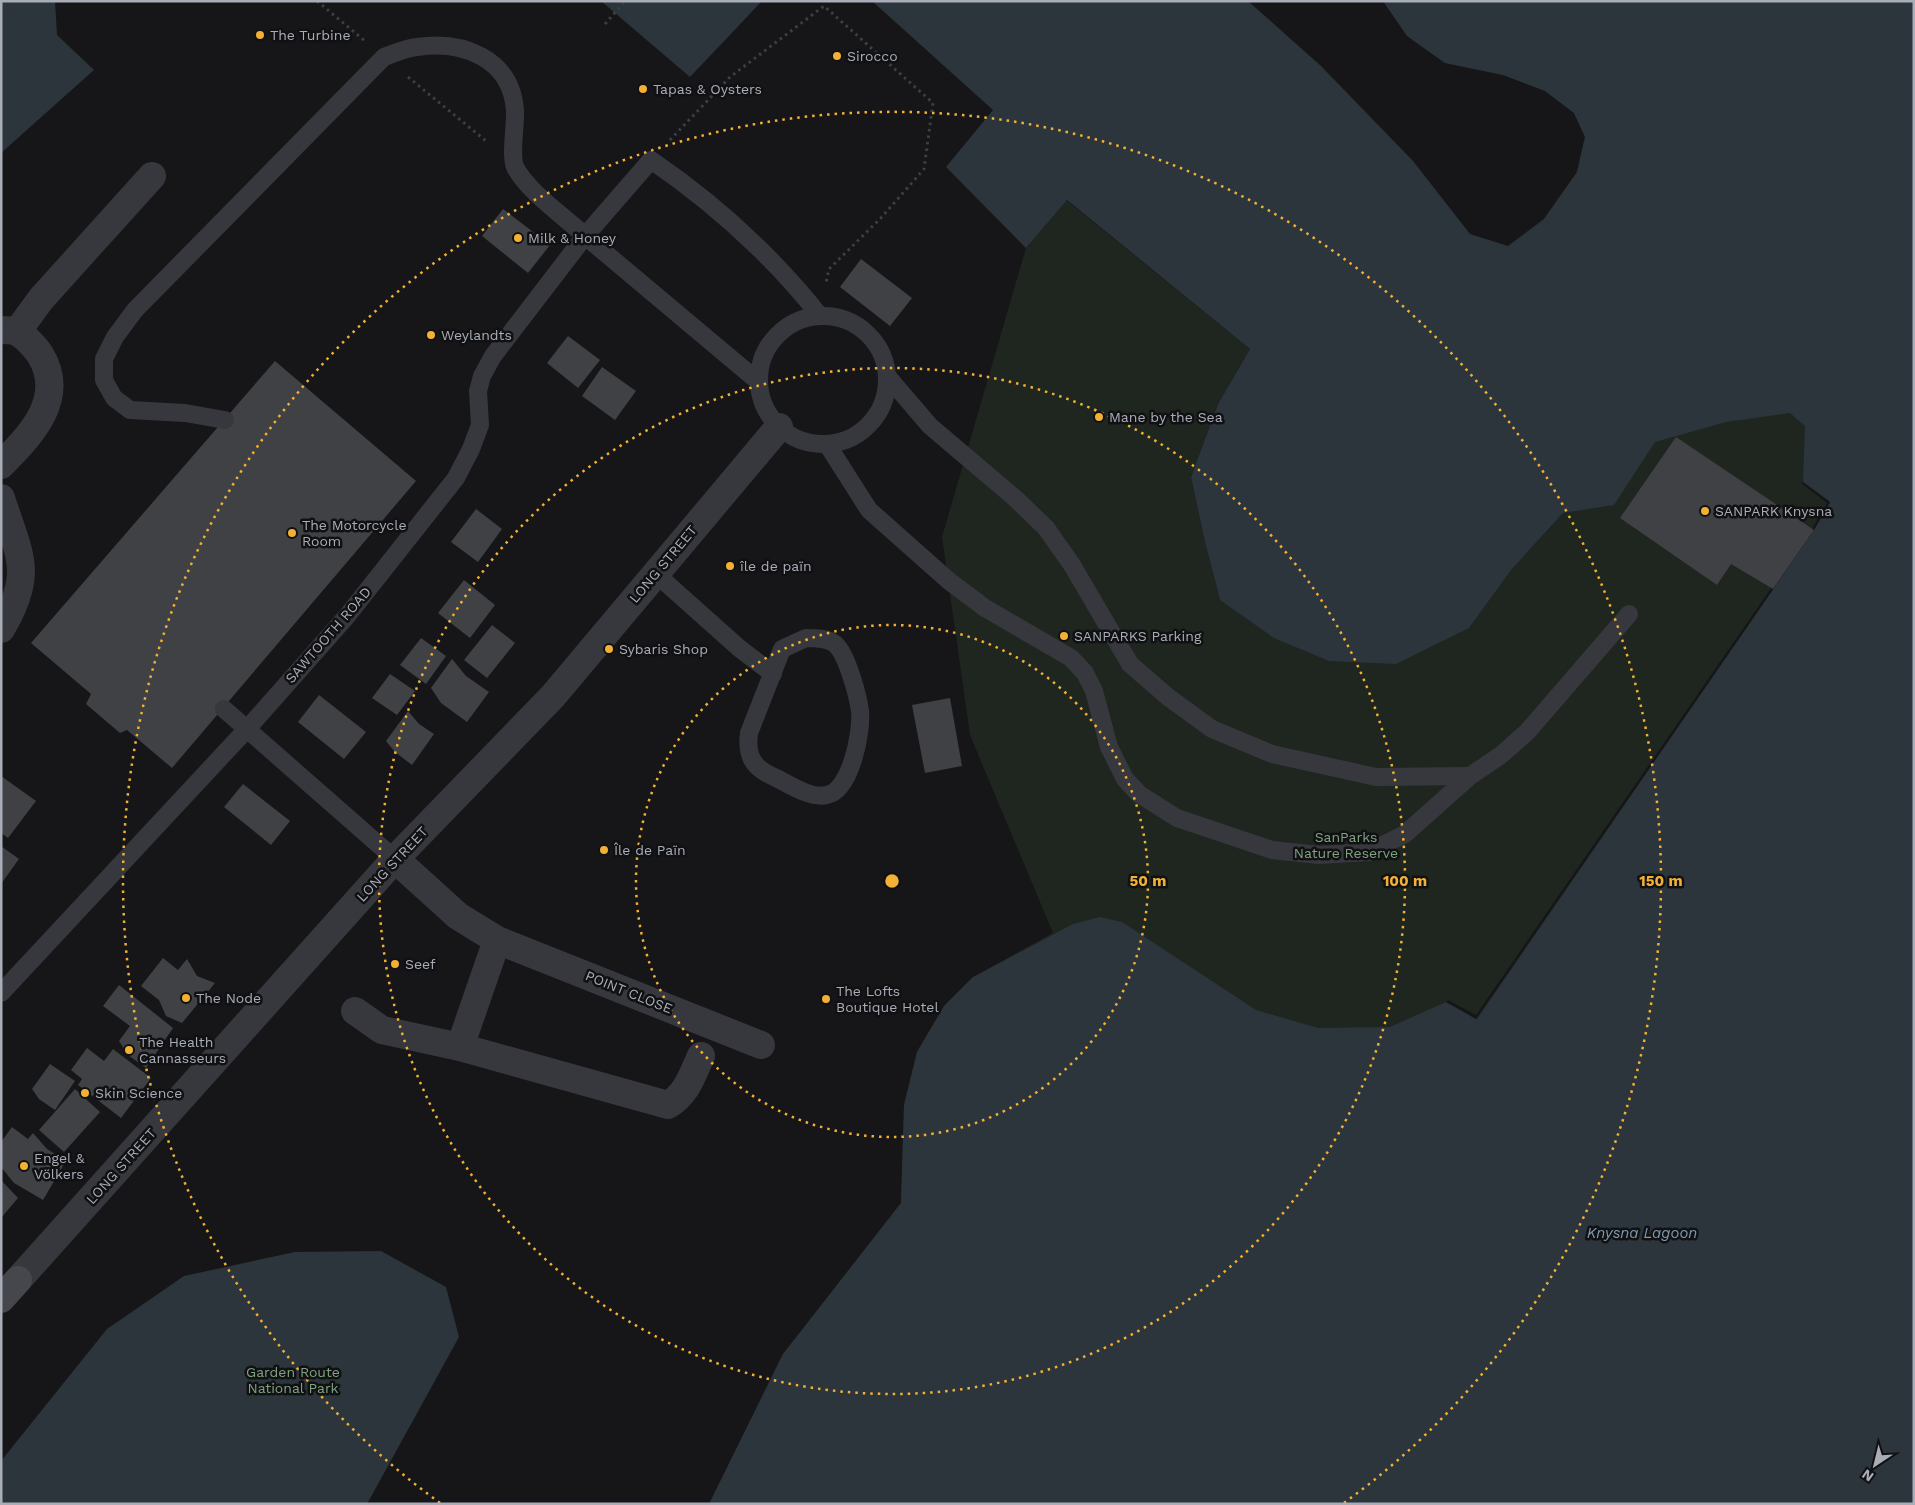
<svg xmlns="http://www.w3.org/2000/svg" width="1915" height="1505" font-family="'Work Sans',sans-serif">
  <style>
    .green { fill: #1e261f }
    .water { fill: #2c353c }
    .pier { fill: #161618 }
    .building { fill: #404145 }
    .lines { fill: none; stroke-linecap: round; stroke-linejoin: round }
    .path { stroke: #3d3f44; stroke-width: 3; stroke-dasharray: 2.5 4; stroke-linecap: butt }
    .lane { stroke: #37383d; stroke-width: 18 }
    .street { stroke: #37383d; stroke-width: 28 }
    .secondary { stroke: #45474d; stroke-width: 28 }
    .ring { fill: none; stroke: #f2b134; stroke-width: 2.5; stroke-dasharray: 2.5 5 }
    .poi-dot { fill: #f2b134; stroke: #111113; stroke-width: 2 }
    .labels { text-anchor: middle; dominant-baseline: central; stroke-width: 5; stroke-linejoin: round; paint-order: stroke }
    .poi-label { font-size: 14px; fill: #a8adb8; stroke: #111113; text-anchor: start }
    .street-label { font-size: 14px; fill: #a8adb8; stroke: #111113 }
    .park-label { font-size: 14px; fill: #7fa381; stroke: #111113 }
    .water-label { font-size: 15px; font-style: italic; fill: #7f9bb3; stroke: #111113 }
    .centre { fill: #f2b134; stroke: #111113; stroke-width: 2.5 }
    .ring-label { font-size: 15px; text-anchor: middle; font-weight: bold; fill: #f2b134; stroke: #111113; stroke-width: 5; stroke-linejoin: round; paint-order: stroke }
  </style>
  <rect width="100%" height="100%" fill="#161618"/>
  <path class="green" d="M1383 1H1914V1504H709L783 1354 901 1203 904 1105 917 1052 944 1006 973 977 1053 933 970 735 942 537 1026 248 1066 200 1250 349 1218 404 1191 477 1205 542 1220 600 1469 628 1512 569 1563 513 1586 508 1544 219 1577 172 1585 137 1574 113 1545 91 1503 75 1445 63 1407 36Z"/>
  <g class="water">
    <path d="M1 1H55L57 35 94 70 1 153Z"/>
    <path d="M601 1H762L690 77Z"/>
    <path d="M872 1H1248L1321 66 1413 161 1470 234 1508 246 1544 219 1577 172 1585 137 1574 113 1545 91 1503 75 1445 63 1407 36 1383 1H1914V1504H709L783 1354 901 1203 904 1105 917 1052 944 1006 973 977 1073 924 1100 917 1122 922 1256 1010 1318 1028 1390 1027 1446 1002 1477 1019 1814 530 1830 502 1803 482 1805 426 1790 413 1726 422 1655 442 1614 505 1563 513 1512 569 1469 628 1396 664 1329 661 1274 638 1220 600 1205 542 1191 477 1218 404 1250 349 1067 200 1026 248 946 167 993 110Z"/>
    <path d="M381 1251 446 1287 459 1337 367 1504H1V1461L107 1329 184 1276 295 1252Z"/>
  </g>
  <path class="pier" d="M1803 482 1830 502 1814 530 1476 1019 1446 1002 1448 1000 1476 1015 1812 529 1827 503 1801 483Z"/>
  <g class="building">
    <path d="M503 209 550 245 528 273 482 236Z"/>
    <path d="M861 259 912 298 890 326 840 287Z"/>
    <path d="M568 336 600 360 578 388 547 363Z"/>
    <path d="M275 361 416 481 172 768 127 730 120 733 86 704 91 694 31 643Z"/>
    <path d="M602 367 636 391 615 420 582 396Z"/>
    <path d="M1676 437 1814 530 1773 589 1731 564 1717 585 1620 518Z"/>
    <path d="M476 509 502 529 478 562 451 542Z"/>
    <path d="M464 580 495 605 470 638 438 613Z"/>
    <path d="M492 625 515 643 487 678 464 660Z"/>
    <path d="M421 638 446 656 426 684 400 665Z"/>
    <path d="M452 659 466 676 489 692 467 722 441 703 431 688Z"/>
    <path d="M390 674 415 691 397 715 372 698Z"/>
    <path d="M319 695 366 732 344 759 298 722Z"/>
    <path d="M950 698 962 766 925 773 912 705Z"/>
    <path d="M408 711 419 724 434 734 412 765 395 752 386 741Z"/>
    <path d="M1 776 36 801 8 838 1 833Z"/>
    <path d="M243 784 290 821 271 845 224 807Z"/>
    <path d="M1 846 19 859 1 884Z"/>
    <path d="M163 958 178 970 187 959 197 976 215 983 182 1023 166 1016 159 1000 141 986Z"/>
    <path d="M119 985 173 1028 146 1068 128 1055 119 1041 130 1026 103 1006Z"/>
    <path d="M87 1048 104 1061 113 1049 151 1078 121 1118 78 1085 82 1079 71 1070Z"/>
    <path d="M50 1064 75 1081 55 1110 39 1099 32 1089Z"/>
    <path d="M75 1089 100 1112 64 1152 39 1130Z"/>
    <path d="M12 1127 28 1139 33 1133 47 1149 66 1161 43 1200 14 1183 1 1167V1142Z"/>
    <path d="M1 1180 18 1198 1 1218Z"/>
  </g>
  <g class="lines">
    <g class="path">
      <path d="M317 1 365 41"/>
      <path d="M605 24 625 1"/>
      <path d="M408 77 486 141"/>
      <path d="M670 140 730 77 824 6 933 103 924 169 880 219 829 269 826 283"/>
    </g>
    <g class="lane">
      <circle cx="823" cy="380" r="64"/>
      <path d="M888 377 930 426 1016 499 1046 528 1072 565 1130 664 1168 697 1212 729 1272 754 1376 777 1470 776"/>
      <path d="M759 382 585 236 651 160C714 203 773 257 820 316"/>
      <path d="M827 444 869 510 949 581 985 608 1071 658 1085 673 1094 691 1109 747 1125 779 1139 794 1177 818 1272 850 1319 855 1369 852 1405 834 1470 776 1501 755 1527 732 1629 614"/>
      <path d="M655 573 739 648 773 674"/>
      <path d="M806 638C815 638 827 638 835 644 847 654 858 696 860 711 862 732 851 790 827 795 810 799 789 784 774 777 753 768 746 756 749 733L782 649Z"/>
      <path d="M224 709 395 859"/>
      <path d="M1 993 247 729 347 616 456 478 471 449 480 425 478 391 482 376 493 356 585 236C564 216 528 192 515 167 510 155 516 124 515 110 511 58 462 40 417 47 406 48 395 53 384 57L135 310 115 337 104 359V380L114 398 130 410 185 413 225 420"/>
    </g>
    <g class="street">
      <path d="M1 330C6 330 12 330 17 332 25 336 37 349 41 356 66 399 31 435 1 465"/>
      <path d="M17 332 41 299 152 176"/>
      <path d="M1 498C19 555 35 572 1 629"/>
      <path d="M395 859 458 916 497 940 761 1045"/>
      <path d="M355 1011 382 1030 460 1047 668 1105C687 1094 692 1075 701 1056"/>
      <path d="M460 1047 497 940"/>
      <path d="M18 1280 395 859 553 696 779 427"/>
    </g>
    <path class="secondary" d="M1 1299 18 1280"/>
  </g>
  <g class="ring">
    <circle cx="892" cy="881" r="256"/>
    <circle cx="892" cy="881" r="513"/>
    <path d="M440 1503A769 769 0 1 1 1344 1503"/>
  </g>
  <g class="poi-dot">
    <circle cx="260" cy="35" r="5"/>
    <circle cx="837" cy="56" r="5"/>
    <circle cx="643" cy="89" r="5"/>
    <circle cx="518" cy="238" r="5"/>
    <circle cx="431" cy="335" r="5"/>
    <circle cx="1099" cy="417" r="5"/>
    <circle cx="1705" cy="511" r="5"/>
    <circle cx="292" cy="533" r="5"/>
    <circle cx="730" cy="566" r="5"/>
    <circle cx="1064" cy="636" r="5"/>
    <circle cx="609" cy="649" r="5"/>
    <circle cx="604" cy="850" r="5"/>
    <circle cx="395" cy="964" r="5"/>
    <circle cx="186" cy="998" r="5"/>
    <circle cx="826" cy="999" r="5"/>
    <circle cx="129" cy="1050" r="5"/>
    <circle cx="85" cy="1093" r="5"/>
    <circle cx="24" cy="1166" r="5"/>
  </g>
  <g class="labels">
    <g class="poi-label">
      <text x="270" y="35">The Turbine</text>
      <text x="847" y="56">Sirocco</text>
      <text x="653" y="89">Tapas &amp; Oysters</text>
      <text x="528" y="238">Milk &amp; Honey</text>
      <text x="441" y="335">Weylandts</text>
      <text x="1109" y="417">Mane by the Sea</text>
      <text x="1715" y="511">SANPARK Knysna</text>
      <text x="302" y="525">The Motorcycle<tspan x="302" dy="16">Room</tspan></text>
      <text x="740" y="566">île de païn</text>
      <text x="1074" y="636">SANPARKS Parking</text>
      <text x="619" y="649">Sybaris Shop</text>
      <text x="614" y="850">Île de Païn</text>
      <text x="405" y="964">Seef</text>
      <text x="836" y="991">The Lofts<tspan x="836" dy="16">Boutique Hotel</tspan></text>
      <text x="196" y="998">The Node</text>
      <text x="139" y="1042">The Health<tspan x="139" dy="16">Cannasseurs</tspan></text>
      <text x="95" y="1093">Skin Science</text>
      <text x="34" y="1158">Engel &amp;<tspan x="34" dy="16">Völkers</tspan></text>
    </g>
    <g class="street-label">
      <text transform="translate(663 564) rotate(-50)">LONG STREET</text>
      <text transform="translate(328 635) rotate(-49)">SAWTOOTH ROAD</text>
      <text transform="translate(392 864) rotate(-47)">LONG STREET</text>
      <text transform="translate(629 992) rotate(22)">POINT CLOSE</text>
      <text transform="translate(121 1166) rotate(-48)">LONG STREET</text>
    </g>
    <g class="park-label">
      <text x="1346" y="837">SanParks<tspan x="1346" dy="16">Nature Reserve</tspan></text>
      <text x="293" y="1372">Garden Route<tspan x="293" dy="16">National Park</tspan></text>
    </g>
    <g class="water-label">
      <text x="1642" y="1233">Knysna Lagoon</text>
    </g>
  </g>
  <circle cx="892" cy="881" r="8" class="centre"/>
  <g class="ring-label">
    <text x="1148" y="886">50 m</text>
    <text x="1405" y="886">100 m</text>
    <text x="1661" y="886">150 m</text>
  </g>
  <rect width="1915" height="1505" fill="none" stroke="#a8adb8" stroke-width="5"/>
  <g transform="translate(1875 1465) rotate(215)" stroke="#111113" stroke-width="4" paint-order="stroke">
  <path d="M0-4L9 19L0 12L-9 19Z" fill="#a8adb8"/>
  <text y="-8" font-size="14" font-weight="bold" text-anchor="middle" fill="#a8adb8">N</text>
  </g>
</svg>
